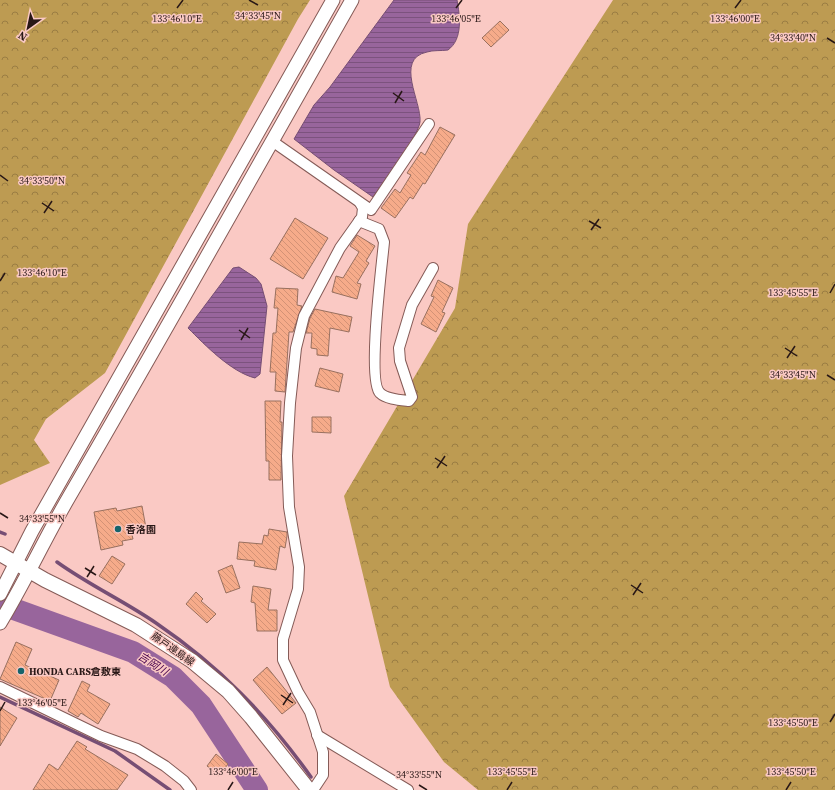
<svg xmlns="http://www.w3.org/2000/svg" width="835" height="790" font-family="'Source Serif 4','Noto Sans JP',serif">
  <style>
    .forest { fill: url(#forest-crowns) }
    .water { fill: url(#water-rules); stroke: #764e74 }
    .lines { fill: none; stroke-linecap: round; stroke-linejoin: round }
    .stream { stroke: #764e74; stroke-width: 3.5 }
    .river { stroke: #98659c; stroke-width: 22 }
    .building { fill: url(#building-back-hatch); stroke: #98705f }
    .minor-casing { stroke: #855b57; stroke-width: 12 }
    .tertiary-casing { stroke: #855b57; stroke-width: 15 }
    .secondary-casing { stroke: #855b57; stroke-width: 16 }
    .minor { stroke: #fff; stroke-width: 10 }
    .tertiary { stroke: #fff; stroke-width: 13 }
    .secondary { stroke: #fff; stroke-width: 14 }
    .ticks { fill: none; stroke: #281716; stroke-width: 1.5 }
    .poi-dot { fill: #16646b; stroke: #fac9c4; stroke-width: 1.5 }
    .labels { text-anchor: middle; dominant-baseline: central; stroke-width: 3; stroke-linejoin: round; paint-order: stroke }
    .poi-label { font-size: 10px; font-weight: bold; fill: #281716; stroke: #fac9c4; text-anchor: start }
    .street-label { font-size: 10px; fill: #281716; stroke: #fac9c4 }
    .water-label { font-size: 11px; font-style: italic; fill: #49054f; stroke: #fac9c4 }
    .ticks-label { font-size: 10px; text-anchor: middle; fill: #281716; stroke: #fac9c4; stroke-width: 3; stroke-linejoin: round; paint-order: stroke }
  </style>
  <defs>
    <pattern id="forest-crowns" width="20" height="18" patternUnits="userSpaceOnUse"><rect width="20" height="18" fill="#bd9b52"/><path d="M2 6a3 3 0 1 1 6 0M12 15a3 3 0 1 1 6 0" fill="none" stroke="#9a7d43"/></pattern>
    <pattern id="water-rules" width="6" height="5" patternUnits="userSpaceOnUse"><rect width="6" height="5" fill="#98659c"/><path d="M0 2.5h6" fill="none" stroke="#7c527e"/></pattern>
    <pattern id="building-back-hatch" width="6" height="6" patternUnits="userSpaceOnUse"><rect width="6" height="6" fill="#f6ab8a"/><path d="M-1 5l2 2M0 0l6 6M5-1l2 2" fill="none" stroke="#d39276"/></pattern>
  </defs>
  <rect width="100%" height="100%" fill="#fac9c4"/>
  <g class="forest">
    <path d="M0 0H310L298 19 105 373 46 419 34 440 50 463 0 485Z"/>
    <path d="M613 0H835V790H478L444 762 390 687 344 496 455 308 468 224Z"/>
  </g>
  <g class="water">
    <path d="M394 0H457C460 16 463 39 448 50 441 51 433 50 427 52 394 59 422 102 420 122 418 137 383 182 373 197L334 170 294 139 314 105 330 87Z"/>
    <path d="M239 267 256 278 261 284 267 306 260 374 255 378C231 372 205 345 188 328L233 268Z"/>
  </g>
  <g class="lines">
    <g class="stream">
      <path d="M0 532 5 534"/>
      <path d="M57 562C89 585 124 601 156 623 219 666 267 715 311 777"/>
      <path d="M0 697 115 751 170 790"/>
    </g>
    <path class="river" d="M0 604 133 652 173 677 201 705 257 790"/>
  </g>
  <g class="building">
    <path d="M500 21 509 30 491 47 482 38Z"/>
    <path d="M440 127 455 135 425 184 423 183 413 199 410 197 395 218 381 208 395 189 400 193 411 175 407 173 421 152 425 155Z"/>
    <path d="M295 218 328 238 303 279 270 259Z"/>
    <path d="M357 235 375 246 366 261 369 263 357 283 361 284 357 299 332 292 336 276 343 278 359 252 350 246Z"/>
    <path d="M438 280 453 288 442 312 445 313 436 332 421 324 434 297 431 296Z"/>
    <path d="M276 288 298 289 297 305 302 306 293 332H289L285 392 275 391 276 372H270L273 333H276L278 308H274Z"/>
    <path d="M315 309 352 317 349 332 330 328 328 356 317 355V349L311 348 312 333H306L310 318Z"/>
    <path d="M320 368 343 374 339 392 315 386Z"/>
    <path d="M265 401H281L280 422H282L281 480H269V461H266Z"/>
    <path d="M312 417H331V433L312 432Z"/>
    <path d="M142 506 146 528 131 531 133 539 122 541 123 545 101 550 94 512 116 508 117 511Z"/>
    <path d="M269 529 287 532V536L285 548 280 546 276 570 254 566 255 561 237 559 239 542 262 544 264 535 268 536Z"/>
    <path d="M112 556 125 564 112 584 99 576Z"/>
    <path d="M232 565 240 588 226 593 218 571Z"/>
    <path d="M253 586 271 589 268 610H277V631H257L255 603 251 602Z"/>
    <path d="M196 592 203 599 201 601 216 614 207 623 186 604Z"/>
    <path d="M16 642 32 649 25 665 59 680 50 701 0 679Z"/>
    <path d="M267 667 296 703 282 714 253 680Z"/>
    <path d="M82 681 90 685 87 691 110 704 98 724 81 713 78 717 68 711Z"/>
    <path d="M0 707 17 718 0 746Z"/>
    <path d="M77 741 87 747 85 749 128 775 117 790H33L49 764 58 770Z"/>
    <path d="M216 754 228 764 219 776 207 766Z"/>
  </g>
  <g class="lines">
    <g class="minor-casing">
      <g id="minor">
        <path d="M272 141 371 210 429 124"/>
        <path d="M359 221 379 229 384 242C382 264 367 381 380 393 386 399 400 400 409 401L412 397 400 361 399 348 412 305 433 268"/>
        <path d="M0 687 101 736 137 749 165 766 184 781 191 790"/>
        <path d="M317 735 408 790"/>
        <path d="M313 790 323 775V752L310 712 298 692 283 660V639L298 589 299 567 289 507 287 456 290 403 296 348 304 316 340 248 362 217 363 208 360 203"/>
      </g>
    </g>
    <g class="tertiary-casing">
      <g id="tertiary">
        <path d="M0 594 32 531 333 0"/>
        <path d="M0 623C25 582 45 538 69 497 165 332 258 166 352 0"/>
      </g>
    </g>
    <g class="secondary-casing">
      <path id="secondary" d="M0 554 45 580 136 625 192 661 228 691 251 717 309 790"/>
    </g>
    <use href="#minor" class="minor"/>
    <use href="#tertiary" class="tertiary"/>
    <use href="#secondary" class="secondary"/>
  </g>
  <path class="ticks" d="M249 0 258 5M177 8 183 0M456 8 462 0M735 8 741 0M827 38 835 43M393 93 404 101M395 103 402 91M0 175 8 181M42 203 54 211M44 213 52 201M589 221 601 228M591 230 599 219M0 281 5 273M830 293 835 284M239 330 250 338M241 340 248 328M785 348 797 356M787 358 795 346M827 375 835 380M435 458 447 466M437 468 445 456M0 513 8 518M85 568 96 575M87 577 94 566M631 585 643 593M633 595 641 583M281 695 293 703M283 705 291 693M0 711 5 702M830 722 835 714M419 785 427 790M228 790 233 782M507 790 512 782M786 790 791 782"/>
  <g class="poi-dot">
    <circle cx="118" cy="529" r="4"/>
    <circle cx="21" cy="671" r="4"/>
  </g>
  <g class="labels">
    <g class="poi-label">
      <text x="126" y="529">香洛園</text>
      <text x="29" y="671">HONDA CARS倉敷東</text>
    </g>
    <g class="street-label">
      <text transform="translate(173 649) rotate(35)">藤戸連島線</text>
    </g>
    <g class="water-label">
      <text transform="translate(153 664) rotate(32)">吉岡川</text>
    </g>
  </g>
  <g class="ticks-label">
    <text x="258" y="19">34°33'45"N</text>
    <text x="177" y="22">133°46'10"E</text>
    <text x="456" y="22">133°46'05"E</text>
    <text x="735" y="22">133°46'00"E</text>
    <text x="793" y="41">34°33'40"N</text>
    <text x="42" y="184">34°33'50"N</text>
    <text x="42" y="276">133°46'10"E</text>
    <text x="793" y="296">133°45'55"E</text>
    <text x="793" y="378">34°33'45"N</text>
    <text x="42" y="522">34°33'55"N</text>
    <text x="42" y="706">133°46'05"E</text>
    <text x="793" y="726">133°45'50"E</text>
    <text x="233" y="775">133°46'00"E</text>
    <text x="512" y="775">133°45'55"E</text>
    <text x="791" y="775">133°45'50"E</text>
    <text x="419" y="778">34°33'55"N</text>
  </g>
  <g transform="translate(28 28) rotate(213)" stroke="#fac9c4" stroke-width="3" paint-order="stroke">
  <path d="M0-3L7 15L0 10L-7 15Z" fill="#281716"/>
  <text y="-6" font-size="11" font-weight="bold" text-anchor="middle" fill="#281716">N</text>
  </g>
</svg>
